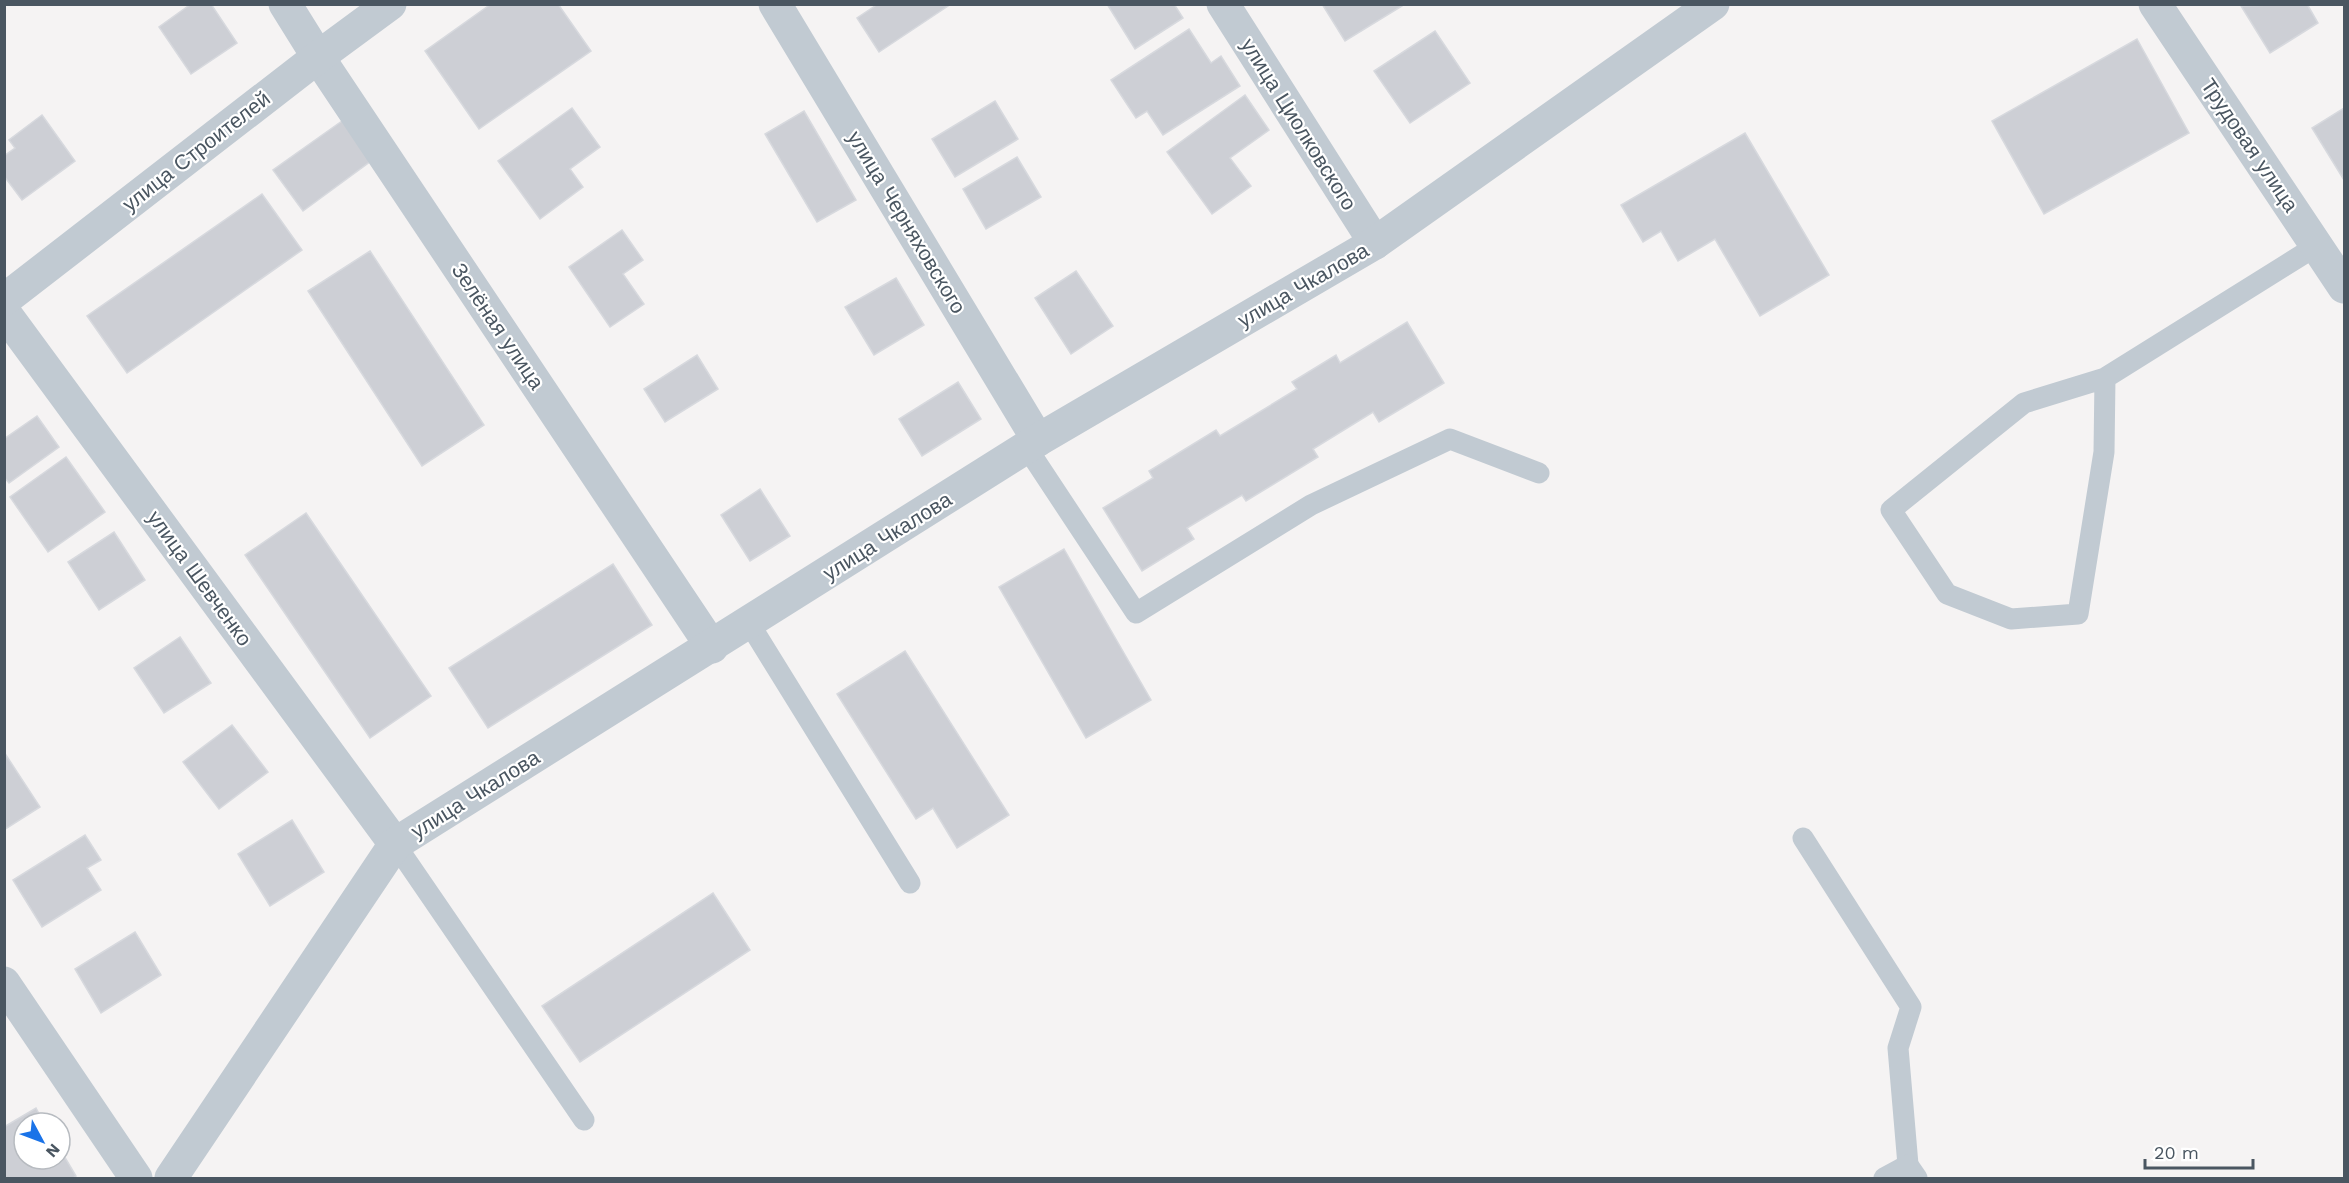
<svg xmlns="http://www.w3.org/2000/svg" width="2349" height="1183" font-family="'Work Sans',sans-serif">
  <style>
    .building { fill: #cdcfd5; stroke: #d7d9de; stroke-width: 1.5 }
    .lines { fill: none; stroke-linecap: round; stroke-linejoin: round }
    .service { stroke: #c1cad2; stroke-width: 21 }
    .minor { stroke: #c1cad2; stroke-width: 33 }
    .tertiary { stroke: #c1cad2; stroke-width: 33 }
    .labels { text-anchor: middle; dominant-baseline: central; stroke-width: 4.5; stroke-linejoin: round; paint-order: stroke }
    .street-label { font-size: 21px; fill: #4a5661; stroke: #fff }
  </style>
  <rect width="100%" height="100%" fill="#f5f3f3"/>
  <g class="building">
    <path d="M191 4H211L237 43 191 74 159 27Z"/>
    <path d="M491 4H558L591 51 479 129 425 51Z"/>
    <path d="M878 4H951L879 52 857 18Z"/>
    <path d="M1107 4H1174L1183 18 1135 49Z"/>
    <path d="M1322 4H1401L1402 6 1345 41Z"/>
    <path d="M2307 4 2318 23 2270 53 2241 6Z"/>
    <path d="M1189 29 1211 63 1221 56 1240 86 1163 135 1147 111 1136 118 1111 80Z"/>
    <path d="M1435 31 1470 83 1410 123 1374 71Z"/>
    <path d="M2137 39 2189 133 2044 214 1992 121Z"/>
    <path d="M1245 95 1269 130 1230 158 1251 186 1212 214 1167 152Z"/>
    <path d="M995 101 1018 139 955 177 932 139Z"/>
    <path d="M572 108 600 147 570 169 583 187 540 219 498 161Z"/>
    <path d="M2344 108V180L2312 128Z"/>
    <path d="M804 111 856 200 817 222 765 134Z"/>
    <path d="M42 115 75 161 22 200 4 176V156L15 148 9 140Z"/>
    <path d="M342 121 371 161 303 211 273 170Z"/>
    <path d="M1745 133 1829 275 1760 316 1715 239 1678 261 1661 231 1643 242 1621 205Z"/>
    <path d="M1017 157 1041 197 986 229 963 189Z"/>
    <path d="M262 194 302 250 127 373 87 316Z"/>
    <path d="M622 230 643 260 623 274 644 304 610 327 569 267Z"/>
    <path d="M370 251 484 425 422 466 308 291Z"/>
    <path d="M1076 271 1113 326 1071 354 1035 298Z"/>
    <path d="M896 278 924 325 874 355 845 307Z"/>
    <path d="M1407 322 1444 383 1379 422 1373 412 1313 449 1318 457 1246 501 1242 495 1187 528 1194 539 1142 571 1103 508 1153 478 1149 471 1216 430 1220 436 1297 389 1292 382 1336 355 1340 363Z"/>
    <path d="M697 355 718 389 665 422 644 389Z"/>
    <path d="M958 382 981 419 922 456 899 419Z"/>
    <path d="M37 416 59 447 9 483 4 477V439Z"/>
    <path d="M66 457 105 512 48 552 10 497Z"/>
    <path d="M760 489 790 536 750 561 721 515Z"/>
    <path d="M306 513 431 696 370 738 245 555Z"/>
    <path d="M114 532 145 580 99 610 68 562Z"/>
    <path d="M1064 549 1151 700 1086 738 999 587Z"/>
    <path d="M613 564 652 625 488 728 449 668Z"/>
    <path d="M180 637 211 683 164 713 134 668Z"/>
    <path d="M905 651 1009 815 957 848 933 808 916 819 837 694Z"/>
    <path d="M232 725 268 772 219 809 183 762Z"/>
    <path d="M4 752 40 807 4 830Z"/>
    <path d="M292 820 324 872 270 906 238 854Z"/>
    <path d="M85 835 101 860 87 868 101 890 42 927 13 880Z"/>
    <path d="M713 893 750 950 580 1062 542 1006Z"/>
    <path d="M135 932 161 975 101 1013 75 969Z"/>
    <path d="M36 1108 44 1123H24V1159H60V1149L76 1176 73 1178H4V1127Z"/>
  </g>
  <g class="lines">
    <g class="service">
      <path d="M2105 378 2024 403 1891 510 1947 594 2011 619 2078 614 2104 452 2105 378 2318 245"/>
      <path d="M1027 448 1136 613 1311 505 1450 439 1539 473"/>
      <path d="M749 623 910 883"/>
      <path d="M1803 838 1911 1007 1898 1048 1908 1165"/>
      <path d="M395 844 584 1120"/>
      <path d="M1884 1178 1908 1165 1917 1178"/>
    </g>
    <g class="minor">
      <path d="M285 4 318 57 712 647"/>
      <path d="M775 4 1038 440"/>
      <path d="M1223 4 1375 243"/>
      <path d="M2155 4 2344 287"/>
      <path d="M4 312 395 844"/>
      <path d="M4 983 136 1178"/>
      <path d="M171 1178 395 844 1038 440 1375 243 1713 4"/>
    </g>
    <path class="tertiary" d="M4 300 318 57 390 4"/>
  </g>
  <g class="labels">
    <g class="street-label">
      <text transform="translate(1299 124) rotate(58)">улица Циолковского</text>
      <text transform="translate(2250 145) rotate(56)">Трудовая улица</text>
      <text transform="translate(196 151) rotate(-38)">улица Строителей</text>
      <text transform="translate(907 222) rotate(59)">улица Черняховского</text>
      <text transform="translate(1303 285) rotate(-30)">улица Чкалова</text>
      <text transform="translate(498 326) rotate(56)">Зелёная улица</text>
      <text transform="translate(887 536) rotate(-32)">улица Чкалова</text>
      <text transform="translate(200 578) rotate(54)">улица Шевченко</text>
      <text transform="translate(475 794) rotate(-32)">улица Чкалова</text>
    </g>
  </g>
  <rect width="2349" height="1183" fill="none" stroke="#4a5661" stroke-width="12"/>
  <g transform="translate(42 1141) rotate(131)"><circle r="28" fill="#ffffff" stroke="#b7bbc0" stroke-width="1.5"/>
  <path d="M0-4.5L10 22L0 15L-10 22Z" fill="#1a73e8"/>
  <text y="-9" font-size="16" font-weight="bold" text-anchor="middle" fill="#4a5661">N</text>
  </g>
  <path d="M2145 1159v9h108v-9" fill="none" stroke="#4a5661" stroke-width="3"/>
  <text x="2154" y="1159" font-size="18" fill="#4a5661" stroke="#ffffff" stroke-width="4.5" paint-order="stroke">20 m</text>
</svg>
